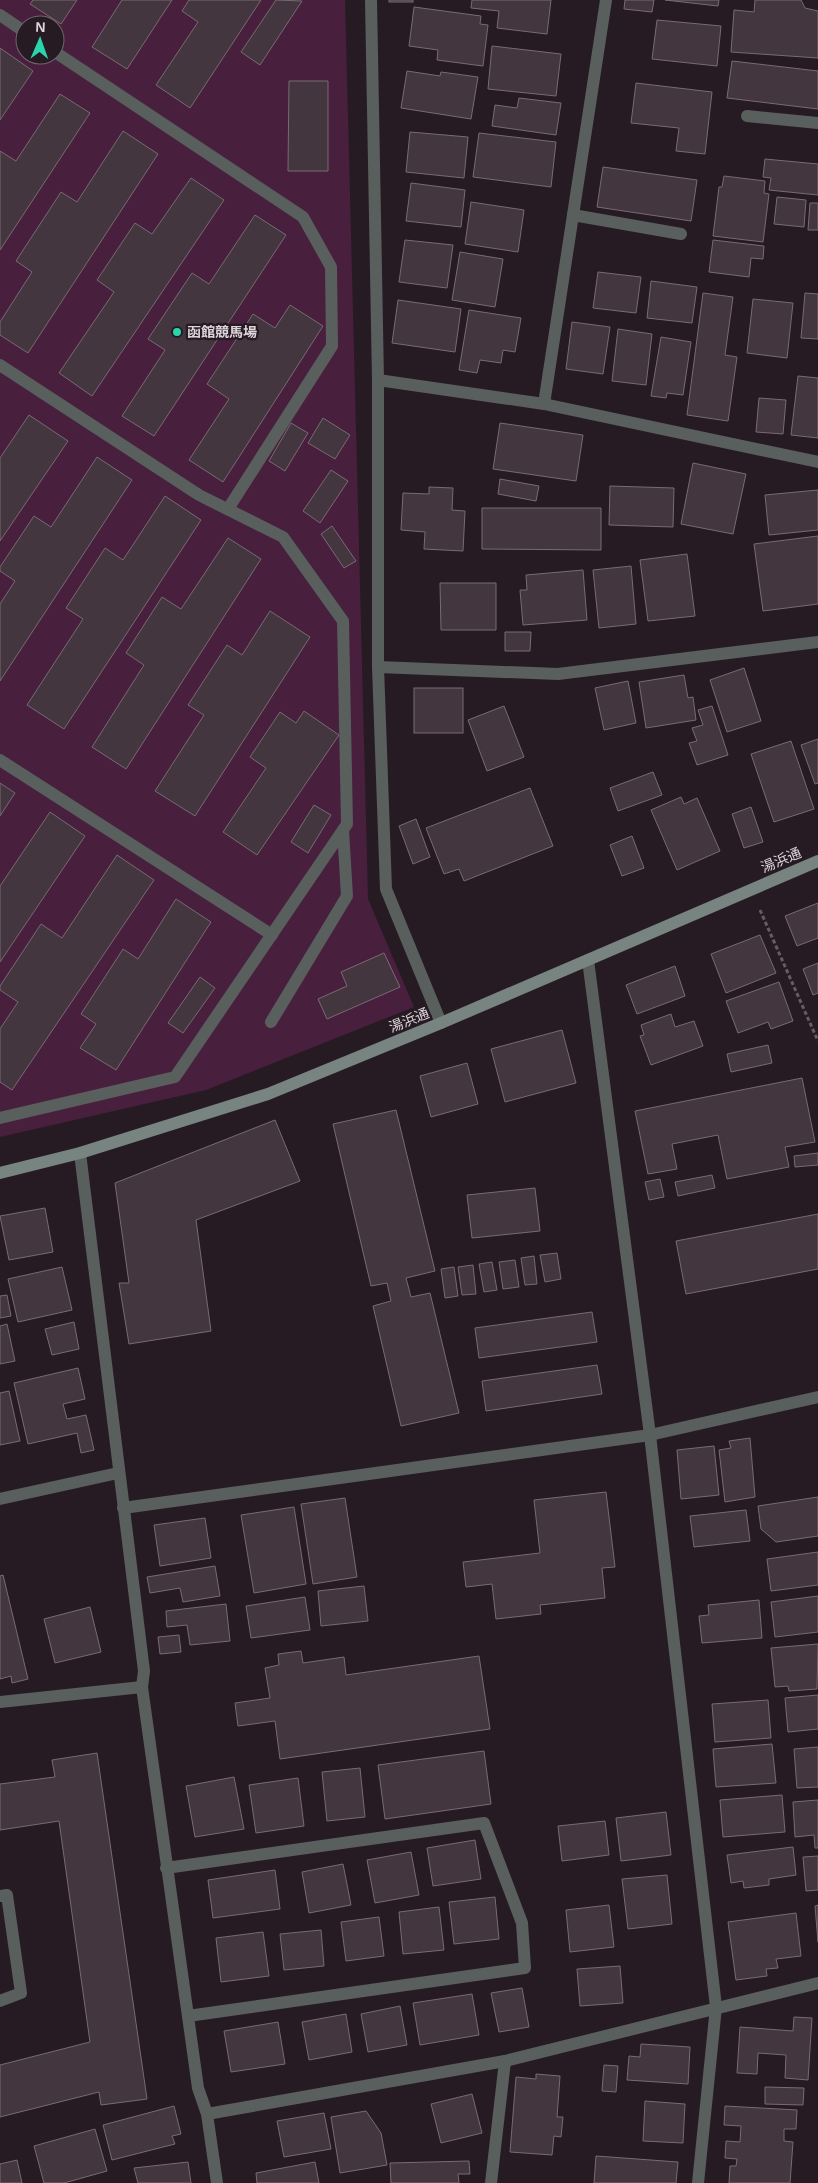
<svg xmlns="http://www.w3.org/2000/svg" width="818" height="2183" font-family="Arial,'Noto Sans JP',sans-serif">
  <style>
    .green { fill: #481f3d; fill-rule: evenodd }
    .building { fill: #43363f; stroke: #796a74 }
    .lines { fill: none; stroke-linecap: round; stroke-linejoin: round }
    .path { stroke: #675c63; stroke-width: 3; stroke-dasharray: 4 2.5; stroke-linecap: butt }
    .lane { stroke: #585f5d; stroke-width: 12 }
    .street { stroke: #585f5d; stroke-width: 12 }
    .secondary { stroke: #788480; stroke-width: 12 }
    .poi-dot { fill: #2ad5ac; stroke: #271b23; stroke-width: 2 }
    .labels { text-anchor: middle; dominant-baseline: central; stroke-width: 4.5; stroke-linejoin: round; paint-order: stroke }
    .poi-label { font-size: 14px; font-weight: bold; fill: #ded5db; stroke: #271b23; text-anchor: start }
    .street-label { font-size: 14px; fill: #ded5db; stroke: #271b23 }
  </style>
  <rect width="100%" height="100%" fill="#271b23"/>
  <path class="green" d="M0 0H345L368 899 414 1007 206 1090 0 1137ZM25 25H55V55H25Z"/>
  <g class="building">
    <path d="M33 0H77L61 24 30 4Z"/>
    <path d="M122 0H172L127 69 92 47Z"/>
    <path d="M189 0H261L190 108 156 85 198 22 182 11Z"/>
    <path d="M276 0 302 1 260 65 241 52Z"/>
    <rect x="389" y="0" width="24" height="2"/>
    <path d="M472 0H551L547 34 497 28 499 11 471 8Z"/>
    <path d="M625 0H654L652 12 624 9Z"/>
    <path d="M665 0H719L718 6Z"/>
    <path d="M755 0H801L805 8 818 11V58L731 52 734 10 754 12Z"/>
    <path d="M414 7 481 16 480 24 488 25 483 66 437 60 438 50 409 46Z"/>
    <path d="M657 20 721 26 717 66 652 59Z"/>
    <path d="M492 46 561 54 556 96 488 89Z"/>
    <path d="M0 48 33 71 0 120Z"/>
    <path d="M732 61 818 71V109L727 98Z"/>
    <path d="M407 71 440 76 441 72 478 77 471 119 401 108Z"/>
    <path d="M289 81H328V171H288Z"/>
    <path d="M636 83 712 92 705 154 676 151 679 128 631 123Z"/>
    <path d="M60 94 90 113 0 250V151L16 161Z"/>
    <path d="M519 98 561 103 556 135 492 126 495 105 517 108Z"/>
    <path d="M123 131 158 154 28 353 0 335V322L32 272 16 261 61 192 77 202Z"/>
    <path d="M410 132 468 137 464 178 406 172Z"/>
    <path d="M479 133 556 142 551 187 473 177Z"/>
    <path d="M765 159 818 164V195L769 190 771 178 763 177Z"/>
    <path d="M603 167 697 180 691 221 597 207Z"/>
    <path d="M724 176 765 181 764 193 769 194 763 242 713 236 719 187H722Z"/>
    <path d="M191 178 224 200 92 396 59 373 114 292 97 280 135 223 152 234Z"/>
    <path d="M411 183 465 190 461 227 406 221Z"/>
    <path d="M777 197 806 200 804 227 774 224Z"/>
    <path d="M471 202 524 210 518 252 465 244Z"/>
    <path d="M810 203H818V230H808Z"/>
    <path d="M255 215 286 235 154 436 122 416 165 350 148 339 192 273 209 284Z"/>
    <path d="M405 240 453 245 447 288 399 282Z"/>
    <path d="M713 240 764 246 763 259 751 258 749 277 709 272Z"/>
    <path d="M460 252 503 259 495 307 452 300Z"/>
    <path d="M598 272 641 277 636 313 593 308Z"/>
    <path d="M651 281 697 287 692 323 647 318Z"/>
    <path d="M703 293 733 297 725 355 737 357 728 421 687 415Z"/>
    <path d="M805 293 818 294V339L801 338Z"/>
    <path d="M753 299 793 303 787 358 747 353Z"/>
    <path d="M398 300 461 309 455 352 392 343Z"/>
    <path d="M290 305 323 326 223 482 189 460 229 399 207 384 253 314 275 328Z"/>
    <path d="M469 310 521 318 515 352 503 350 501 363 480 360 477 373 459 370Z"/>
    <path d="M572 322 610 327 603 374 566 369Z"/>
    <path d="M618 329 652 334 646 385 612 381Z"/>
    <path d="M661 337 691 342 683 395 667 393 666 398 651 396Z"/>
    <path d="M798 376 818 378V438L791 435Z"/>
    <path d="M759 398 786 400 783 434 756 432Z"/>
    <path d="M29 415 68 441 0 541V458Z"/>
    <path d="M323 418 350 435 335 459 308 443Z"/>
    <path d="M291 423 308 433 285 471 269 461Z"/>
    <path d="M500 423 583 435 576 481 493 469Z"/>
    <path d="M97 457 132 480 0 681V604L15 581 0 571V567L34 516 51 527Z"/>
    <path d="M693 463 746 474 733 534 681 524Z"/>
    <path d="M331 470 348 481 320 523 303 511Z"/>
    <path d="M500 479 539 486 536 501 498 494Z"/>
    <path d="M610 486 674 488 673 527 609 525Z"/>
    <path d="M429 487 453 488 452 510 465 511 463 551 424 549 425 532 401 530 403 493 429 494Z"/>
    <path d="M818 490V530L769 535 765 495Z"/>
    <path d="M165 496 201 520 64 729 27 705 83 619 66 608 105 548 123 560Z"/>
    <path d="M482 508H601V550L482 549Z"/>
    <path d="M332 526 356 561 344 568 321 534Z"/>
    <path d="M818 536V604L763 611 754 544Z"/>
    <path d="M228 538 261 559 126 769 92 747 144 665 126 653 162 597 181 609Z"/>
    <path d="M687 554 695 616 648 621 640 560Z"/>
    <path d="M631 566 636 624 599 628 593 570Z"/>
    <path d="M583 570 587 620 523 625 520 590H527L526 575Z"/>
    <path d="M440 583H496V630H441Z"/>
    <path d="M270 611 310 637 195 816 155 791 204 715 188 705 227 645 242 655Z"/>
    <path d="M505 632H531L530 651H505Z"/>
    <path d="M744 668 761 721 727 732 710 680Z"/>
    <path d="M684 675 688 698 693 697 696 720 646 728 639 682Z"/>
    <path d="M628 681 636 723 604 730 595 688Z"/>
    <rect x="414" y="688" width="49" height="45"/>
    <path d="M504 706 524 757 487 771 468 720Z"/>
    <path d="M712 706 728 755 697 765 689 743 697 741 692 728 703 725 698 710Z"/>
    <path d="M304 711 339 735 257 855 223 832 266 768 250 757 280 712 296 723Z"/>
    <path d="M818 739V783L815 784 801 745Z"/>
    <path d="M791 741 814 809 774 822 751 754Z"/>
    <path d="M653 772 662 795 618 811 610 788Z"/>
    <path d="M0 783 15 793 0 816Z"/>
    <path d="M530 788 553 846 464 881 459 869 444 874 426 828Z"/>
    <path d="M681 797 684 804 697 798 720 851 677 870 651 810Z"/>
    <path d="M314 805 331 815 308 853 291 842Z"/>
    <path d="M751 807 763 842 744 848 732 814Z"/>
    <path d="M50 812 85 836 0 962V886Z"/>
    <path d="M416 819 430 857 413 864 399 826Z"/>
    <path d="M632 836 644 868 622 876 610 845Z"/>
    <path d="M117 855 154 880 12 1090 0 1082V1029L18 1002 0 990V986L41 924 62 938Z"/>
    <path d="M176 899 211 922 116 1070 80 1048 96 1024 81 1014 123 949 138 959Z"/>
    <path d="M818 903V938L797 946 785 916Z"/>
    <path d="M760 935 776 973 726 993 711 954Z"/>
    <path d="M384 953 400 987 327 1019 318 999 347 986 341 972Z"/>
    <path d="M818 963V993L813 995 803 969Z"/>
    <path d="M675 966 685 996 637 1014 626 985Z"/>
    <path d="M200 977 215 988 183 1033 168 1023Z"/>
    <path d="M779 982 793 1021 771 1029 768 1022 738 1033 726 1001Z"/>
    <path d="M671 1014 675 1027 694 1021 703 1046 651 1065 640 1036 644 1035 641 1025Z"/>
    <path d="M562 1030 576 1083 505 1102 491 1049Z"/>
    <path d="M768 1045 772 1063 731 1072 727 1054Z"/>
    <path d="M467 1063 478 1104 431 1117 420 1076Z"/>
    <path d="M802 1078 815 1142 785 1147 789 1167 727 1179 718 1135 672 1144 677 1169 648 1174 635 1111Z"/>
    <path d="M396 1110 435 1271 406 1278 411 1297 430 1293 459 1413 401 1426 373 1306 391 1301 387 1283 371 1286 333 1124Z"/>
    <path d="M275 1120 300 1181 196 1220 211 1331 129 1344 119 1283H129L115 1183Z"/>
    <path d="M818 1153V1165L795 1167 794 1156Z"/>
    <path d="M712 1175 715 1188 678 1196 675 1182Z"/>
    <path d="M660 1179 664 1197 649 1200 645 1182Z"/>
    <path d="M535 1188 540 1231 472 1238 467 1195Z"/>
    <path d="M45 1208 53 1252 9 1260 0 1216Z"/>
    <path d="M818 1214V1269L686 1294 676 1241Z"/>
    <path d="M557 1253 561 1279 545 1282 540 1255Z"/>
    <path d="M534 1256 537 1284 525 1285 521 1258Z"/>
    <path d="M515 1260 519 1287 503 1289 499 1262Z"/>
    <path d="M492 1262 497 1290 484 1292 479 1264Z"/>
    <path d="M473 1265 476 1294 462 1295 458 1267Z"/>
    <path d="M62 1267 72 1310 18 1322 8 1279Z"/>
    <path d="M454 1267 458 1296 445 1298 441 1269Z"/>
    <path d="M7 1295 11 1316 0 1318V1296Z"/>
    <path d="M592 1312 597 1342 479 1358 475 1328Z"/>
    <path d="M74 1322 79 1349 52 1355 45 1329Z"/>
    <path d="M7 1324 15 1361 0 1364V1326Z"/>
    <path d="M597 1365 602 1394 486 1411 482 1381Z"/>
    <path d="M78 1368 85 1399 63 1404 67 1419 86 1415 94 1450 81 1453 77 1433 28 1444 14 1383Z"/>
    <path d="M9 1391 20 1441 0 1445V1393Z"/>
    <path d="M750 1438 755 1497 725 1502 719 1450 731 1448 729 1441Z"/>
    <path d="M714 1446 719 1495 681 1499 677 1450Z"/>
    <path d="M606 1492 615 1567 602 1568 605 1598 540 1605 541 1614 496 1619 492 1584 466 1587 463 1562 540 1553 534 1500Z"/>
    <path d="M818 1497V1536L776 1542 761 1529 758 1506Z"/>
    <path d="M345 1498 357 1577 313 1584 301 1504Z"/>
    <path d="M294 1507 306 1584 254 1593 241 1515Z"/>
    <path d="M746 1510 750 1541 694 1547 690 1516Z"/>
    <path d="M205 1518 211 1558 160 1566 154 1525Z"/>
    <path d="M818 1552V1585L771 1591 767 1559Z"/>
    <path d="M215 1566 220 1596 183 1602 180 1588 150 1593 147 1577Z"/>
    <path d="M3 1575 28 1679 12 1683 11 1676 0 1679V1576Z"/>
    <path d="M364 1586 368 1621 321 1626 318 1591Z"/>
    <path d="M818 1596V1632L775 1637 771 1602Z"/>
    <path d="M305 1597 310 1630 251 1638 246 1606Z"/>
    <path d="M759 1600 762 1638 702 1643 699 1616 709 1615 708 1605Z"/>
    <path d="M226 1604 230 1641 190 1645 187 1625 167 1627 166 1611Z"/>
    <path d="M90 1607 101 1652 55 1663 44 1619Z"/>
    <path d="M179 1635 181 1652 160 1654 158 1637Z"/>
    <path d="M818 1644 817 1689 789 1691 788 1686 775 1687 771 1648Z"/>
    <path d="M301 1651 303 1663 344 1657 346 1675 479 1656 490 1729 280 1759 275 1721 238 1726 235 1703 270 1698 265 1668 279 1665 278 1654Z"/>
    <path d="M818 1695V1729L788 1732 785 1698Z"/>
    <path d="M768 1700 771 1738 715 1742 712 1704Z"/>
    <path d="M772 1744 776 1783 716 1787 713 1749Z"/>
    <path d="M818 1747V1787L797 1788 794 1749Z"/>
    <path d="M484 1751 491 1804 385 1819 378 1765Z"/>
    <path d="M97 1753 147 2099 101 2105 99 2092 0 2117V2065L90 2042 59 1821 0 1830V1784L55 1777 52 1760Z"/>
    <path d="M360 1768 365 1817 327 1821 322 1772Z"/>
    <path d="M234 1777 244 1829 195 1837 186 1786Z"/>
    <path d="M298 1778 304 1826 256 1833 249 1785Z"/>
    <path d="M782 1795 785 1832 723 1837 720 1800Z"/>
    <path d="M818 1800V1848H815L814 1835 795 1837 793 1802Z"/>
    <path d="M666 1812 671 1855 621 1861 616 1818Z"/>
    <path d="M605 1821 609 1855 562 1861 558 1826Z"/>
    <path d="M475 1840 481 1879 433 1886 427 1848Z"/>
    <path d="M793 1847 796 1875 769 1879V1885L744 1888 743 1881 731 1883 727 1855Z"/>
    <path d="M411 1852 419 1895 375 1903 367 1860Z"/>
    <path d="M818 1856V1890L806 1891 803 1857Z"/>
    <path d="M343 1864 351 1905 309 1913 302 1872Z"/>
    <path d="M275 1870 280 1909 213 1918 208 1880Z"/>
    <path d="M667 1875 672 1924 628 1929 622 1879Z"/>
    <path d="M495 1897 499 1939 454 1944 449 1902Z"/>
    <path d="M609 1905 614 1947 570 1952 566 1910Z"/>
    <path d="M818 1905V1942L815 1906Z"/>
    <path d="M439 1907 444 1950 403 1954 399 1912Z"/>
    <path d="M796 1913 801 1956 776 1959 778 1968 766 1969 767 1976 736 1980 728 1922Z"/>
    <path d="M379 1917 384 1956 346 1961 341 1922Z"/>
    <path d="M321 1930 324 1966 284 1970 280 1934Z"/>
    <path d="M263 1932 269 1976 221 1982 216 1938Z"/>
    <path d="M620 1966 623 2003 580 2006 577 1969Z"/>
    <path d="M522 1988 529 2027 499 2032 491 1993Z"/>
    <path d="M472 1994 479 2035 420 2045 413 2003Z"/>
    <path d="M400 2006 407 2045 368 2052 361 2014Z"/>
    <path d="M346 2014 352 2052 309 2060 302 2022Z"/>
    <path d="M794 2017 812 2018 808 2080 785 2078 786 2055 758 2053 757 2074 737 2073 740 2027 793 2031Z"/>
    <path d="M278 2022 285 2064 231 2072 224 2031Z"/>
    <path d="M641 2044 690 2047 688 2084 627 2080 629 2056 640 2057Z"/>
    <path d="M604 2065 618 2066 616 2092 602 2091Z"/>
    <path d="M536 2074 560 2076 557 2117H563L561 2137 554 2136 552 2155 510 2152 516 2077 536 2079Z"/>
    <path d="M765 2087 804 2088 803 2105 765 2104Z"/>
    <path d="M472 2094 482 2133 441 2143 431 2104Z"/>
    <path d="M645 2101 685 2104 683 2143 643 2141Z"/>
    <path d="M174 2106 181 2134 172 2136 175 2144 112 2160 103 2125Z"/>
    <path d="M725 2106 797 2110 796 2129H784V2141L793 2142 790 2183H729L730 2166H736L737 2159 725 2158 726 2141 740 2142 741 2126 724 2125Z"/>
    <path d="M366 2111 381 2133 387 2165 340 2173 331 2117Z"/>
    <path d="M324 2113 331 2149 284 2157 277 2121Z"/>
    <path d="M95 2129 107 2171 64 2183H44L34 2146Z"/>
    <path d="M596 2156 678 2162 676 2183H594Z"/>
    <path d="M17 2160 22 2183H0V2164Z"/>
    <path d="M469 2161 470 2174H458L459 2183H391L390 2163Z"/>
    <path d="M188 2162 191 2183H138L134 2168Z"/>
    <path d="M315 2162 319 2183H257L256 2173Z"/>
  </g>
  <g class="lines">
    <path class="path" d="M760 910 818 1041"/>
    <g class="lane">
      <path d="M0 15 25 32"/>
      <path d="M55 52 303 217 331 267 332 346 228 509"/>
      <path d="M747 116 818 123"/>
      <path d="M573 215 681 234"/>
      <path d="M0 365 199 495 283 537 343 621 347 824 175 1077 0 1118"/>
      <path d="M0 760 272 935"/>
      <path d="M271 1022 347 896 343 830"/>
      <path d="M0 1896 7 1895 21 1993 0 2001"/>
    </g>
    <g class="street">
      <path d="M371 0 378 380V667L386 889 441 1023"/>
      <path d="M378 380 544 404 818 462"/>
      <path d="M544 404 606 0"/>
      <path d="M378 667 558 674 818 642"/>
      <path d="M588 960 650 1435 716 2007 698 2183"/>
      <path d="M80 1153 144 1671 142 1687 198 2088 207 2114 217 2183"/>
      <path d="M0 1499 118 1473"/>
      <path d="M123 1508 650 1435 818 1397"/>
      <path d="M0 1702 142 1687"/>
      <path d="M166 1868 484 1823 522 1923 525 1968 188 2016"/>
      <path d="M207 2114 505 2061 818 1983"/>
      <path d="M491 2183 505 2061"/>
    </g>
    <path class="secondary" d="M0 1173 80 1153 268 1094 441 1023 818 861"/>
  </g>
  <circle class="poi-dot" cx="177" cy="332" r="5"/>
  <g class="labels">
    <g class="poi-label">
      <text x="187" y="332">函館競馬場</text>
    </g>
    <g class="street-label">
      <text transform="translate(781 860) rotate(-23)">湯浜通</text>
      <text transform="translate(409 1020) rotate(-22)">湯浜通</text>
    </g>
  </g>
  <g transform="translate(40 40) rotate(2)"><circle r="24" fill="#271b23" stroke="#70656d"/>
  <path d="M0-4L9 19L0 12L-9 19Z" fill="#2ad5ac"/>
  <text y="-8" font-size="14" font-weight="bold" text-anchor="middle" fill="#ded5db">N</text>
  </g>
</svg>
